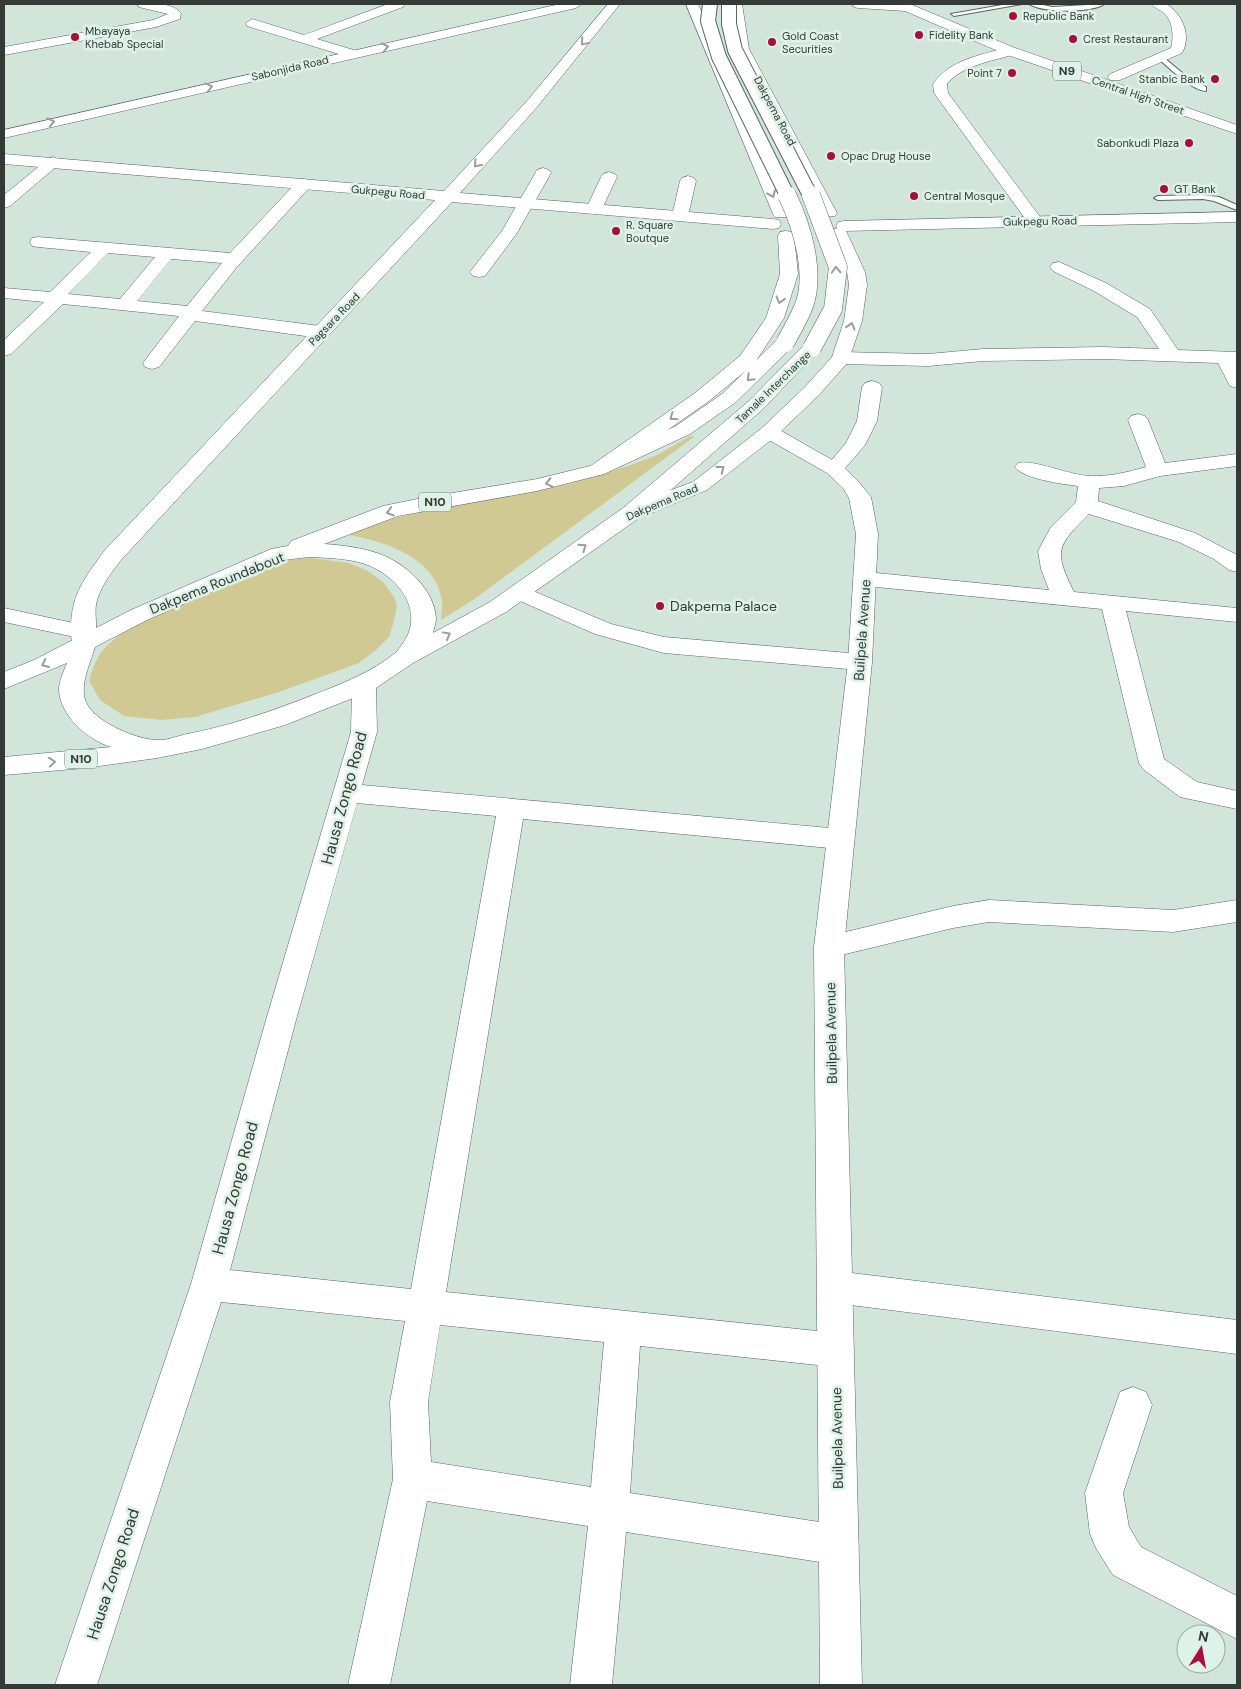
<svg xmlns="http://www.w3.org/2000/svg" width="1241" height="1689" font-family="'DM Sans',sans-serif">
  <style>
    .green { fill: #d1c994 }
    .lines { fill: none; stroke-linecap: round; stroke-linejoin: round }
    .service-casing { stroke: #57675d; stroke-width: 2 }
    .minor-casing { stroke: #57675d; stroke-width: 1 }
    .tertiary-casing { stroke: #57675d; stroke-width: 1 }
    .primary-casing { stroke: #57675d; stroke-width: 1 }
    .trunk-casing { stroke: #57675d; stroke-width: 1 }
    .service { fill: #fff; fill-rule: evenodd }
    .minor { fill: #fff; fill-rule: evenodd }
    .tertiary { fill: #fff; fill-rule: evenodd }
    .primary { fill: #fff; fill-rule: evenodd }
    .trunk { fill: #fff; fill-rule: evenodd }
    .trunk-bridge-far1-casing { stroke: #57675d; stroke-width: 16; stroke-linecap: butt }
    .trunk-bridge-casing { stroke: #57675d; stroke-width: 19; stroke-linecap: butt }
    .trunk-bridge-far1 { stroke: #fff; stroke-width: 14 }
    .trunk-bridge { stroke: #fff; stroke-width: 18 }
    .oneway { stroke: #9a9d9b }
    .poi-dot { fill: #a70f3f; stroke: #dff2e7; stroke-width: 2 }
    .labels { text-anchor: middle; dominant-baseline: central; stroke-width: 5; stroke-linejoin: round; paint-order: stroke }
    .far-poi-label { font-size: 11px; fill: #343b37; stroke: #dff2e7; text-anchor: start }
    .far-street-label { font-size: 11px; fill: #343b37; stroke: #dff2e7 }
    .shield { fill: #dff2e7; stroke: #67726c; stroke-width: 1 }
    .shield-label { font-size: 12px; font-weight: bold; fill: #343b37 }
    .street-label { font-size: 14px; fill: #343b37; stroke: #dff2e7 }
    .poi-label { font-size: 14px; fill: #343b37; stroke: #dff2e7; text-anchor: start }
    .near-street-label { font-size: 16px; fill: #343b37; stroke: #dff2e7 }
  </style>
  <rect width="100%" height="100%" fill="#d2e5da"/>
  <g class="green">
    <path d="M690 436 694 437 473 600 441 620C441 614 443 606 442 600 434 555 384 542 345 534L395 518 439 508 568 484 631 465 657 455Z"/>
    <path d="M302 557 349 563 368 571 383 582 394 597 397 605 394 621 389 637 377 649 359 663 279 692 195 717 161 720 124 716 100 700 89 681C97 652 104 647 127 629L274 562Z"/>
  </g>
  <g class="lines">
    <g class="service-casing">
      <g id="service">
        <path d="M1008 4H1022L954 16 951 14Z"/>
        <path d="M1029 4H1039L1052 7 1105 4C1091 13 1043 13 1029 4Z"/>
        <path d="M1159 57H1163L1186 76 1206 87V91C1193 91 1169 68 1159 59Z"/>
        <path d="M1203 195 1219 197 1237 205V210L1214 201 1203 199 1158 200 1154 198 1158 196Z"/>
      </g>
    </g>
    <g class="minor-casing">
      <g id="minor">
        <path d="M137 4C150 4 172 2 181 13L180 19 156 27 4 55V47L153 20 168 14 139 7Z"/>
        <path d="M388 4H405L403 7 317 39 357 51 359 54 357 57 352 58 247 26 246 23 252 19 304 35Z"/>
        <path d="M1151 4H1166C1182 13 1192 36 1182 53L1120 80H1110L1108 77 1110 74 1171 48C1174 37 1173 21 1164 13 1159 9 1154 8 1151 4Z"/>
        <path d="M1010 47 1017 51 1015 54C993 61 962 65 947 84L948 93 1043 221 1041 224H1029L934 93 933 84C949 60 983 54 1010 47Z"/>
        <path d="M53 157 58 159 61 162 58 165 10 206 4 208V195L48 159Z"/>
        <path d="M543 168 549 170 551 173 517 233 485 276 479 277 473 276 470 272 502 231 537 170Z"/>
        <path d="M609 172 615 174 617 177 602 209 600 212H588L586 209 601 177 603 174Z"/>
        <path d="M688 176 694 178 696 181 688 216 686 219H674L672 216 680 181 682 178Z"/>
        <path d="M304 179 310 181 312 184 310 187 236 268 202 311 320 326 327 328 329 332 327 336 320 338 195 321 159 367 152 369 145 367 143 363 179 316 63 304 11 354 4 356V340L44 302 4 298V288L50 292 91 252 38 247 32 246 30 242 32 238 38 237 230 253 298 181ZM108 253 155 257 120 299 68 294ZM171 259 222 263 187 306 137 301Z"/>
        <path d="M1059 262 1106 283 1150 309 1178 350 1237 352V388L1230 386 1218 363 1103 359 983 361 928 366 841 364 834 362 832 358 834 354 841 352 928 354 983 349 1103 347 1159 349 1137 317 1094 291 1053 271 1050 267 1053 263Z"/>
        <path d="M872 381 879 383 882 387 877 421 865 445 841 473 834 475 827 473 824 469 846 443 857 421 862 387 865 383Z"/>
        <path d="M1138 414 1145 416 1148 420 1165 463 1237 454V466L1160 476 1124 486 1099 488 1098 501 1195 533 1237 555V572L1229 570 1214 559 1179 542 1089 514C1057 546 1053 550 1074 592L1237 608V622L1126 611 1164 759 1197 782 1237 791V809L1180 797 1143 769 1139 763 1102 609 866 586 858 584 855 579 858 574 866 572 1049 590 1041 569 1038 551 1051 527 1076 502 1078 486C1063 484 1023 479 1015 467L1018 463C1033 459 1069 475 1089 476 1109 477 1128 472 1146 467L1128 420 1131 416Z"/>
        <path d="M519 585 611 624 664 637 860 654 869 657 872 662 869 667 860 670 664 653 595 634 511 597 507 592 511 587Z"/>
        <path d="M4 608 92 627 96 632 92 637 84 639 4 622Z"/>
        <path d="M364 676 373 678 376 684 377 732 362 785 840 829 850 832 854 839 850 846 840 849 523 819 446 1292 836 1333 849 1338 854 1350 849 1362 836 1367 640 1346 630 1493 839 1525 853 1531 859 1545 853 1559 839 1565 626 1532 612 1685H570L588 1526 427 1501 390 1685H348L393 1479 390 1402 405 1321 221 1302 97 1685H55L191 1284 266 1020 351 732 352 684 355 678ZM357 803 496 816 411 1289 230 1270 296 1020ZM440 1325 604 1342 591 1487 431 1462 428 1402Z"/>
        <path d="M989 900 1173 910 1237 900V922L1173 932 989 922 953 928 829 958 819 955 814 947 819 939 829 936 953 906Z"/>
        <path d="M835 1271 1237 1320V1354L835 1303 823 1299 817 1287 823 1275Z"/>
        <path d="M1133 1387 1146 1392 1152 1405 1123 1493 1129 1527 1141 1547 1237 1596V1639L1113 1575 1096 1548 1090 1534 1085 1493 1120 1392Z"/>
      </g>
    </g>
    <g class="tertiary-casing">
      <g id="tertiary">
        <path d="M560 4H582L576 8 4 138V130Z"/>
        <path d="M608 4H620L537 107 460 193 773 219 779 220 781 224 779 228 773 229 452 202 121 560C111 573 100 587 96 604 94 618 100 639 92 650L84 653 76 650C71 643 71 636 71 628 71 594 86 576 105 550L435 200 4 164V154L444 191 527 101Z"/>
        <path d="M1237 212V222L844 231 838 230 836 226 838 222 844 221Z"/>
        <path d="M769 426 776 428 841 465 857 480 871 497 878 534 872 662 844 947 862 1685H820L814 947 848 662 856 534 849 498 843 488 827 473 762 436 759 432 762 428Z"/>
      </g>
    </g>
    <g class="primary-casing">
      <g id="primary">
        <path d="M686 4H698L789 214 787 217H775L773 214Z"/>
        <path d="M730 4H742L749 49 837 213 835 216H823L821 213 735 49Z"/>
        <path d="M839 228 845 229 847 233 865 272 867 285 862 321 848 362 819 395 776 436 707 490 639 518 631 519 623 518 620 513 623 508 693 482 762 428 805 387 832 357 844 321 849 285 847 272 831 233 833 229Z"/>
        <path d="M786 231 792 232 794 236 798 274 784 318 754 364 709 401 606 473 599 475 592 473 589 469 592 465 695 393 740 356 766 318 780 274 778 236 780 232Z"/>
      </g>
    </g>
    <g class="trunk-casing">
      <g id="trunk">
        <path d="M852 4H910L1015 48 1237 125V134L1005 54 905 11 858 8 854 7Z"/>
        <path d="M785 337 792 339 794 343 792 347 736 402 690 434 604 474 537 491 398 516 324 544C342 545 363 548 380 554 406 564 434 589 436 618 436 623 434 628 433 633L490 602 623 508 749 401 805 344 812 342 819 344 821 348 763 409 639 518 506 612 413 663 373 690 285 725 202 749 157 758 85 768 4 775V757L111 747C88 740 59 715 59 689 59 681 64 671 67 663L4 689V672L34 660 131 610 271 549 288 546 291 541 383 506 422 498 537 479 590 466 676 426 722 394 778 339ZM309 557C328 558 347 558 365 564 397 575 426 611 403 643 401 646 398 651 394 654 370 673 341 684 313 695 272 711 230 726 187 734 177 736 166 741 157 740 138 740 94 722 86 702 79 686 90 664 95 647L147 620 284 560Z"/>
      </g>
    </g>
    <use href="#service" class="service"/>
    <use href="#minor" class="minor"/>
    <use href="#tertiary" class="tertiary"/>
    <use href="#primary" class="primary"/>
    <use href="#trunk" class="trunk"/>
    <g class="trunk-bridge-far1-casing">
      <g id="trunk-bridge-far1">
        <path d="M710 4 708 21 719 57 788 197"/>
        <path d="M729 4V24L735 50 811 197"/>
      </g>
    </g>
    <g class="trunk-bridge-casing">
      <g id="trunk-bridge">
        <path d="M811 195 838 267 833 309 812 348"/>
        <path d="M785 343C791 332 798 320 803 308 817 275 802 226 787 195"/>
      </g>
    </g>
    <use href="#trunk-bridge-far1" class="trunk-bridge-far1"/>
    <use href="#trunk-bridge" class="trunk-bridge"/>
  </g>
  <defs><path id="oneway-chevron" d="M-2-3.5L2.5 0L-2 3.5" fill="none" stroke-width="1.6" stroke-linecap="round" stroke-linejoin="round" transform="scale(1.25)"/></defs>
  <g class="oneway">
    <use href="#oneway-chevron" transform="translate(584 42) rotate(130)"/>
    <use href="#oneway-chevron" transform="translate(385 47) rotate(-13)"/>
    <use href="#oneway-chevron" transform="translate(209 87) rotate(-13)"/>
    <use href="#oneway-chevron" transform="translate(51 122) rotate(-13)"/>
    <use href="#oneway-chevron" transform="translate(477 164) rotate(132)"/>
    <use href="#oneway-chevron" transform="translate(772 194) rotate(67)"/>
    <use href="#oneway-chevron" transform="translate(836 270) rotate(-93)"/>
    <use href="#oneway-chevron" transform="translate(780 300) rotate(107)"/>
    <use href="#oneway-chevron" transform="translate(851 326) rotate(-73)"/>
    <use href="#oneway-chevron" transform="translate(750 378) rotate(135)"/>
    <use href="#oneway-chevron" transform="translate(673 417) rotate(145)"/>
    <use href="#oneway-chevron" transform="translate(721 469) rotate(-38)"/>
    <use href="#oneway-chevron" transform="translate(549 483) rotate(167)"/>
    <use href="#oneway-chevron" transform="translate(390 512) rotate(164)"/>
    <use href="#oneway-chevron" transform="translate(583 547) rotate(-35)"/>
    <use href="#oneway-chevron" transform="translate(447 635) rotate(-29)"/>
    <use href="#oneway-chevron" transform="translate(45 664) rotate(155)"/>
    <use href="#oneway-chevron" transform="translate(52 762) rotate(-5)"/>
  </g>
  <g class="poi-dot">
    <circle cx="1013" cy="16" r="5"/>
    <circle cx="919" cy="35" r="5"/>
    <circle cx="75" cy="37" r="5"/>
    <circle cx="1073" cy="39" r="5"/>
    <circle cx="772" cy="42" r="5"/>
    <circle cx="1012" cy="73" r="5"/>
    <circle cx="1215" cy="79" r="5"/>
    <circle cx="1189" cy="143" r="5"/>
    <circle cx="831" cy="156" r="5"/>
    <circle cx="1164" cy="189" r="5"/>
    <circle cx="914" cy="196" r="5"/>
    <circle cx="616" cy="231" r="5"/>
    <circle cx="660" cy="606" r="5"/>
  </g>
  <g class="labels">
    <g class="far-poi-label">
      <text x="1023" y="16">Republic Bank</text>
      <text x="85" y="31">Mbayaya<tspan x="85" dy="13">Khebab Special</tspan></text>
      <text x="929" y="35">Fidelity Bank</text>
      <text x="782" y="36">Gold Coast<tspan x="782" dy="13">Securities</tspan></text>
      <text x="1083" y="39">Crest Restaurant</text>
      <text x="1002" y="73" text-anchor="end">Point 7</text>
      <text x="1205" y="79" text-anchor="end">Stanbic Bank</text>
      <text x="1179" y="143" text-anchor="end">Sabonkudi Plaza</text>
      <text x="841" y="156">Opac Drug House</text>
      <text x="1174" y="189">GT Bank</text>
      <text x="924" y="196">Central Mosque</text>
      <text x="626" y="225">R. Square<tspan x="626" dy="13">Boutque</tspan></text>
    </g>
    <g class="far-street-label">
      <text transform="translate(290 68) rotate(-13)">Sabonjida Road</text>
      <text transform="translate(1138 95) rotate(19)">Central High Street</text>
      <text transform="translate(775 111) rotate(62)">Dakpema Road</text>
      <text transform="translate(388 192) rotate(5)">Gukpegu Road</text>
      <text transform="translate(1040 221) rotate(-1)">Gukpegu Road</text>
      <text transform="translate(334 319) rotate(-46)">Pagsara Road</text>
      <text transform="translate(773 387) rotate(-44)">Tamale Interchange</text>
      <text transform="translate(662 502) rotate(-23)">Dakpema Road</text>
    </g>
    <g class="shield">
      <rect x="1053" y="61.5" width="28" height="19" rx="4"/>
      <rect x="419" y="492.5" width="32" height="19" rx="4"/>
      <rect x="65" y="749.5" width="32" height="19" rx="4"/>
    </g>
    <g class="shield-label">
      <text x="1067" y="71">N9</text>
      <text x="435" y="502">N10</text>
      <text x="81" y="759">N10</text>
    </g>
    <g class="street-label">
      <text transform="translate(217 583) rotate(-22)">Dakpema Roundabout</text>
      <text transform="translate(862 630) rotate(-86)">Builpela Avenue</text>
      <text transform="translate(831 1033) rotate(-91)">Builpela Avenue</text>
      <text transform="translate(837 1438) rotate(-91)">Builpela Avenue</text>
    </g>
    <g class="poi-label">
      <text x="670" y="606">Dakpema Palace</text>
    </g>
    <g class="near-street-label">
      <text transform="translate(344 798) rotate(-75)">Hausa Zongo Road</text>
      <text transform="translate(235 1188) rotate(-75)">Hausa Zongo Road</text>
      <text transform="translate(113 1574) rotate(-72)">Hausa Zongo Road</text>
    </g>
  </g>
  <rect width="1241" height="1689" fill="none" stroke="#343b37" stroke-width="10"/>
  <g transform="translate(1201 1649) rotate(11)"><circle r="24" fill="#dff2e7" stroke="#9ba9a1"/>
  <path d="M0-4L9 19L0 12L-9 19Z" fill="#a70f3f"/>
  <text y="-8" font-size="14" font-weight="bold" text-anchor="middle" fill="#343b37">N</text>
  </g>
</svg>
